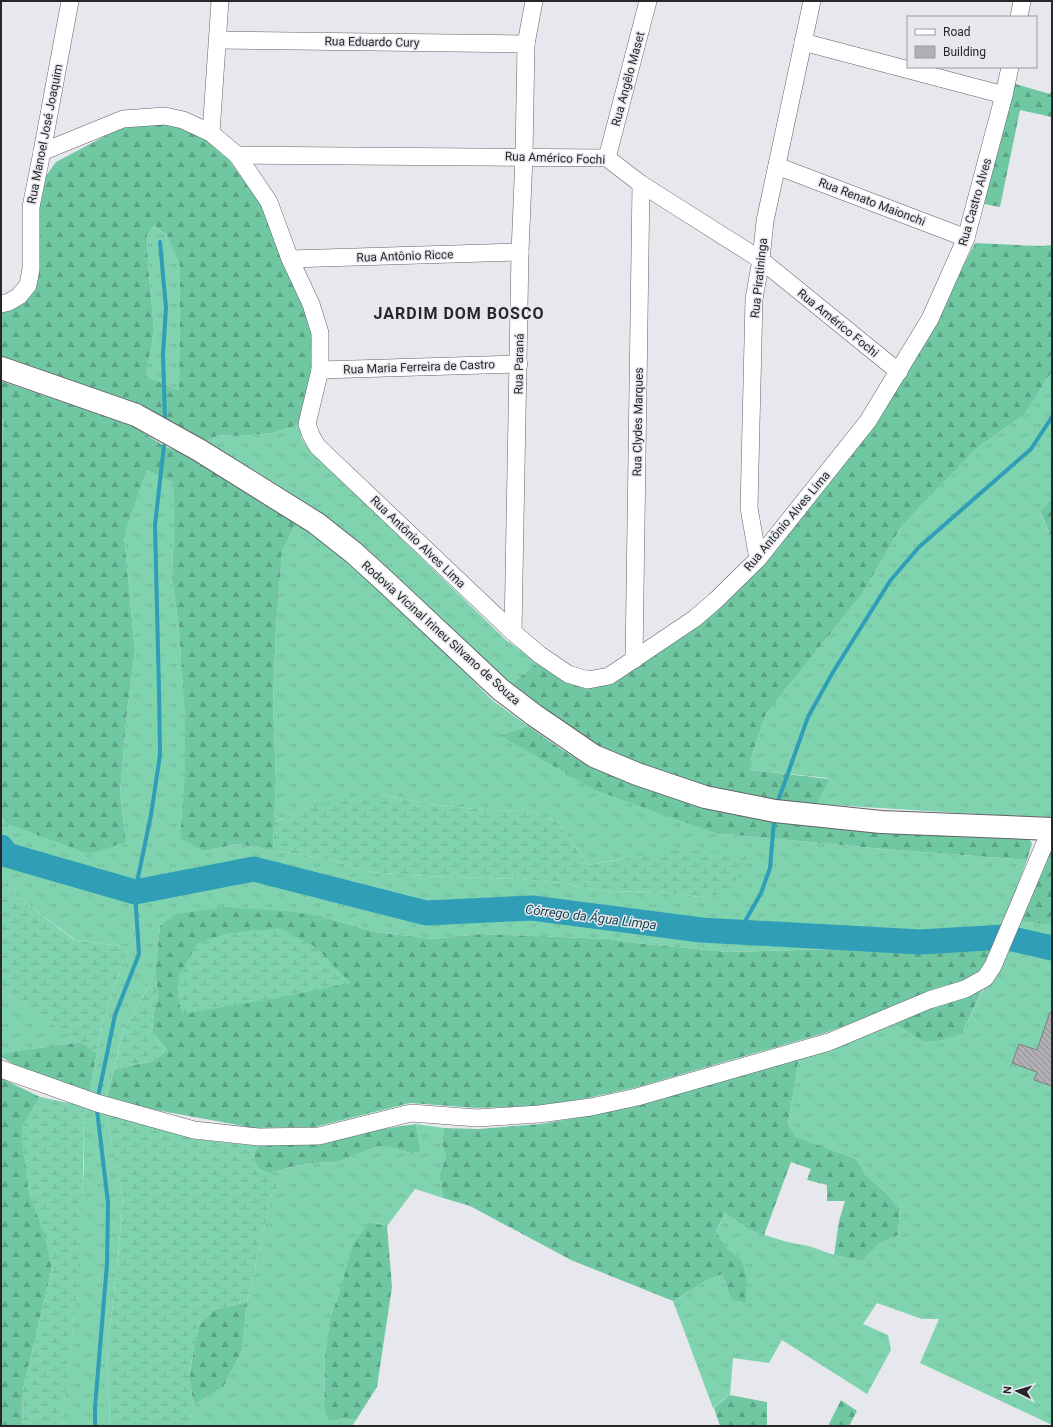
<svg xmlns="http://www.w3.org/2000/svg" width="1053" height="1427" font-family="Roboto,sans-serif">
  <style>
    .grass { fill: url(#grass-tufts) }
    .forest { fill: url(#forest-firs); fill-rule: evenodd }
    .wetland { fill: url(#wetland-marsh) }
    .lines { fill: none; stroke-linecap: round; stroke-linejoin: round }
    .stream { stroke: #309eb7; stroke-width: 4 }
    .river { stroke: #309eb7; stroke-width: 25 }
    .building { fill: url(#building-back-hatch); stroke: #7d7e82 }
    .minor-casing { stroke: #636368; stroke-width: 18 }
    .secondary-casing { stroke: #636368; stroke-width: 24 }
    .minor { stroke: #fff; stroke-width: 17 }
    .secondary { stroke: #fff; stroke-width: 22 }
    .labels { text-anchor: middle; dominant-baseline: central; stroke-width: 3; stroke-linejoin: round; paint-order: stroke }
    .street-label { font-size: 12px; fill: #272729; stroke: #e7e8ed }
    .water-label { font-size: 13px; font-style: italic; fill: #103f4a; stroke: #e7e8ed }
    .district-label { font-size: 16px; font-weight: bold; letter-spacing: 1px; fill: #272729; stroke: #e7e8ed }
  </style>
  <defs>
    <pattern id="grass-tufts" width="24" height="20" patternUnits="userSpaceOnUse"><rect width="24" height="20" fill="#7fd4af"/><path d="M3 7l-1-3M5 7V3M7 7l1-3M15 17l-1-3M17 17v-4M19 17l1-3" fill="none" stroke="#6eb697"/></pattern>
    <pattern id="forest-firs" width="22" height="20" patternUnits="userSpaceOnUse"><rect width="22" height="20" fill="#70c8a3"/><path d="M5 1l3.5 6h-7zM16 11l3.5 6h-7z" fill="#5ca285"/></pattern>
    <pattern id="wetland-marsh" width="20" height="14" patternUnits="userSpaceOnUse"><rect width="20" height="14" fill="#7fd4af"/><path d="M1 5h8M5 5V1M11 12h8M15 12V8" fill="none" stroke="#6eb697"/></pattern>
    <pattern id="building-back-hatch" width="6" height="6" patternUnits="userSpaceOnUse"><rect width="6" height="6" fill="#afafb4"/><path d="M-1 5l2 2M0 0l6 6M5-1l2 2" fill="none" stroke="#8e8e92"/></pattern>
  </defs>
  <rect width="100%" height="100%" fill="#e7e8ed"/>
  <g class="grass">
    <path d="M154 226 166 234 180 266 179 390 146 376 154 330 148 263 147 234Z"/>
    <path d="M1052 371V498L1040 513 1052 538V819L817 804 828 778 750 770 752 755 766 714 862 594 901 527 976 449 1025 414Z"/>
    <path d="M1 418 4 420 1 460Z"/>
    <path d="M300 424 302 439 308 448 506 640 538 662 507 688 205 442 219 435 239 436 273 433Z"/>
    <path d="M147 470 173 481 174 527 172 579 179 629 182 671 185 719V777L204 851 237 844 327 859 371 872 423 876 520 879 561 883 606 891 658 892 709 898 626 858 588 865 557 821 527 811 484 810 431 804 382 795 307 808 274 822 276 780 273 702 276 627 282 552 296 523 314 533 382 588 492 700 528 726 500 735 673 817 715 833 883 849 1027 860 994 949 890 951 834 949 727 952 636 943 609 939 481 934 433 939 375 932 320 916 160 926 155 974 123 1032 106 1101 89 1094 104 1017 128 947 75 940 16 895 1 885V816L6 823 126 842 120 792 127 712 135 651 124 536Z"/>
    <path d="M1017 921 1052 925V1007L1044 1030 1043 1052 1019 1044 1012 1063 1039 1067 1034 1080 1052 1086V1425L920 1363 939 1319H922L877 1303 863 1324 888 1335 891 1350 867 1394 782 1340 769 1363 733 1358 730 1395 713 1408 673 1301 706 1281 722 1274 731 1299 742 1260 727 1248 716 1233 725 1213 749 1230 787 1242 809 1246 834 1255 862 1261 879 1244 898 1235 900 1209 886 1193 866 1175 856 1159 795 1138 788 1124 799 1058 830 1048 894 1024 912 1034 937 1040 962 1033Z"/>
    <path d="M1 991 81 1042 16 1051 1 1054Z"/>
    <path d="M84 1106 106 1113 123 1198 115 1292 107 1342 110 1426H61L73 1326 84 1166Z"/>
    <path d="M416 1124 444 1128 442 1144 446 1157 440 1173V1180L443 1198 415 1189 387 1226 370 1222 339 1294 330 1317 325 1357 324 1409 329 1421 345 1419 356 1420 352 1426H188L194 1405 224 1386 242 1350 247 1302 272 1194 291 1167 312 1163 337 1162 378 1146 387 1147 411 1153 421 1150Z"/>
  </g>
  <g class="forest">
    <path d="M1012 83 1050 94 1052 87V117L1020 110 1000 207 984 204Z"/>
    <path d="M162 124 179 127 207 141 229 160 261 205 305 307 312 333 314 371 300 424 273 433 239 436 219 435 205 442 1 360V308L25 297 43 180 56 162 124 126ZM154 226 166 234 180 266 179 390 146 376 154 330 148 263 147 234Z"/>
    <path d="M975 243 1040 246 1052 245V371L1025 414 976 449 901 527 862 594 766 714 752 755 750 770 829 779 817 804 778 801 709 788 642 767 575 734 507 688 538 662 587 686 717 606 934 323Z"/>
    <path d="M1 381 131 425 164 446 192 457 296 523 282 552 276 627 273 702 276 780 273 850 237 844 204 851 180 838 185 778V719L179 629 172 579 174 527 173 482 147 470 124 536 135 651 127 712 120 792 126 842 89 854 6 823 1 816V460L4 420 1 418Z"/>
    <path d="M1052 498V538L1040 512Z"/>
    <path d="M528 726 561 749 589 766 672 798 710 809 801 825 885 832 1028 836 1032 844 1027 860 883 849 715 833 595 790 500 735Z"/>
    <path d="M1052 846V925L1017 921Z"/>
    <path d="M225 907 284 911 320 916 375 932 433 939 481 934 609 939 636 943 727 952 834 949 890 951 994 949 982 973 927 995 825 1033 634 1088 583 1099 538 1106 477 1108 410 1103 315 1127 255 1128 106 1101 114 1069 153 1061 167 1050 152 1031 155 1005 158 996 155 974 160 926 176 914Z"/>
    <path d="M983 989 962 1033 937 1041H924L894 1024 930 1008Z"/>
    <path d="M81 1042 97 1053 89 1094 24 1070 1 1057V1054L16 1051Z"/>
    <path d="M799 1058 788 1124 795 1137 856 1159 866 1175 886 1193 900 1209 898 1235 879 1244 862 1261 834 1255 839 1221 845 1201H827V1185L807 1180 811 1169 791 1162 764 1235 749 1230 725 1213 716 1232 727 1248 742 1260 746 1278V1303L731 1299 722 1274 706 1281 673 1301 571 1260 470 1206 443 1198 440 1180V1173L446 1157 442 1144 444 1128 478 1129 541 1124 593 1115Z"/>
    <path d="M1 1078 40 1097 22 1128 52 1268 23 1390 22 1426H1Z"/>
    <path d="M416 1124 421 1151 411 1153 387 1147 378 1146 337 1162 312 1163 291 1167 268 1174 257 1167 253 1156 258 1146 320 1143 363 1132Z"/>
    <path d="M370 1222 387 1226 392 1287 377 1387 356 1420 345 1419 329 1421 324 1409 325 1357 330 1317 339 1294 353 1244Z"/>
    <path d="M247 1302 242 1350 224 1386 194 1405 189 1379 194 1346 199 1326 213 1310Z"/>
    <path d="M730 1395 767 1402V1426H720L714 1408Z"/>
    <path d="M841 1400 857 1411 849 1426H828Z"/>
  </g>
  <g class="wetland">
    <path d="M382 795 431 804 484 810 527 811 557 821 588 865 678 849 748 855 733 887 709 898 658 892 606 891 561 883 520 879 423 876 371 872 327 859 273 850 274 822 307 808 337 800Z"/>
    <path d="M1 885 16 895 74 940 128 947 104 1017 97 1053 1 991Z"/>
    <path d="M280 928 316 947 350 983 271 999 182 1014 177 992 180 973 198 943 228 933Z"/>
    <path d="M155 974 158 996 155 1005 152 1031 167 1050 153 1061 114 1069 123 1032Z"/>
    <path d="M40 1097 84 1106C84 1179 81 1253 73 1326 70 1359 65 1393 61 1426H22L23 1390 52 1268 43 1231 29 1194 22 1142V1128Z"/>
    <path d="M106 1113 193 1139 258 1146 253 1156 257 1167 268 1174 291 1167 272 1194 247 1302 213 1310 199 1326 194 1346 189 1379 194 1405 188 1426H110L107 1342 115 1292 123 1199Z"/>
  </g>
  <g class="lines">
    <g class="stream">
      <path d="M160 242 166 308 163 354 165 420"/>
      <path d="M778 801 808 717 833 672 890 581 919 547 1031 449 1052 417"/>
      <path d="M739 932 761 893 770 868 774 821"/>
      <path d="M98 1097 115 1015 139 954 135 892 151 815 160 755 159 692 155 525 164 446"/>
      <path d="M95 1426V1407L107 1264 108 1203 97 1110"/>
    </g>
    <path class="river" d="M1 847 7 855 135 892 254 869 426 913 532 908 701 930 920 942 1004 937 1052 948"/>
  </g>
  <path class="building" d="M1050 1012H1052V1086L1034 1080 1037 1072 1012 1063 1019 1044 1037 1050Z"/>
  <g class="lines">
    <g class="minor-casing">
      <g id="minor">
        <path d="M1019 17 1022 1"/>
        <path d="M218 40 526 44"/>
        <path d="M803 42 1004 95"/>
        <path d="M211 133 220 1"/>
        <path d="M42 152 123 119 165 116 183 120 211 133 237 155 269 202 290 259 311 304 320 333V370L307 424 311 435 317 446 513 632 540 655 568 674 588 680 609 676 694 619 715 601 758 559 868 421 930 319 966 238 1004 95 1010 67"/>
        <path d="M237 155 607 158 641 184 761 260 899 372"/>
        <path d="M607 158 648 1"/>
        <path d="M777 166 966 238"/>
        <path d="M290 259 520 252"/>
        <path d="M1 304 9 302 19 296 28 285 31 269V207L42 152 70 1"/>
        <path d="M320 370 519 364"/>
        <path d="M758 559 749 508 754 299 761 260 765 221 812 1"/>
        <path d="M513 632 520 252 524 156 526 44 534 1"/>
        <path d="M634 660 641 184"/>
        <path d="M1 1069 97 1103 194 1130 259 1137 319 1136 411 1113 477 1118 539 1114 591 1107 637 1097 829 1042 929 1000 965 989 985 978 993 966 1051 829"/>
      </g>
    </g>
    <g class="secondary-casing">
      <path id="secondary" d="M1 368 136 415 199 450 316 523 354 553 388 584 501 690 534 715 594 756 637 774 705 797 775 811 881 822 1052 829"/>
    </g>
    <use href="#minor" class="minor"/>
    <use href="#secondary" class="secondary"/>
  </g>
  <g class="labels">
    <g class="street-label">
      <text transform="translate(372 42) rotate(1)">Rua Eduardo Cury</text>
      <text transform="translate(628 79) rotate(-75)">Rua Angêlo Maset</text>
      <text transform="translate(45 134) rotate(-79)">Rua Manoel José Joaquim</text>
      <text transform="translate(555 158) rotate(2)">Rua Américo Fochi</text>
      <text transform="translate(872 202) rotate(21)">Rua Renato Maionchi</text>
      <text transform="translate(975 202) rotate(-74)">Rua Castro Alves</text>
      <text transform="translate(405 256) rotate(-2)">Rua Antônio Ricce</text>
      <text transform="translate(759 278) rotate(-84)">Rua Piratininga</text>
      <text transform="translate(838 323) rotate(39)">Rua Américo Fochi</text>
      <text transform="translate(519 364) rotate(-89)">Rua Paraná</text>
      <text transform="translate(419 367) rotate(-2)">Rua Maria Ferreira de Castro</text>
      <text transform="translate(638 422) rotate(-89)">Rua Clydes Marques</text>
      <text transform="translate(787 521) rotate(-50)">Rua Antônio Alves Lima</text>
      <text transform="translate(418 542) rotate(44)">Rua Antônio Alves Lima</text>
      <text transform="translate(441 633) rotate(42)">Rodovia Vicinal Irineu Silvano de Souza</text>
    </g>
    <g class="water-label">
      <text transform="translate(591 917) rotate(7)">Córrego da Água Limpa</text>
    </g>
    <g class="district-label">
      <text x="459" y="313">JARDIM DOM BOSCO</text>
    </g>
  </g>
  <rect width="1053" height="1427" fill="none" stroke="#272729" stroke-width="4"/>
  <rect x="907" y="16" width="130" height="52" fill="#e7e8ed" stroke="#9a9b9f"/>
  <rect x="915" y="29" width="20" height="6" fill="#ffffff" stroke="#9a9b9f"/>
  <text x="943" y="36" font-size="12" fill="#272729">Road</text>
  <rect x="915" y="46" width="20" height="12" fill="#afafb4" stroke="#9a9b9f"/>
  <text x="943" y="56" font-size="12" fill="#272729">Building</text>
  <g transform="translate(1017 1391) rotate(275)" stroke="#e7e8ed" stroke-width="3" paint-order="stroke">
  <path d="M0-3L7 15L0 10L-7 15Z" fill="#272729"/>
  <text y="-6" font-size="11" font-weight="bold" text-anchor="middle" fill="#272729">N</text>
  </g>
</svg>
